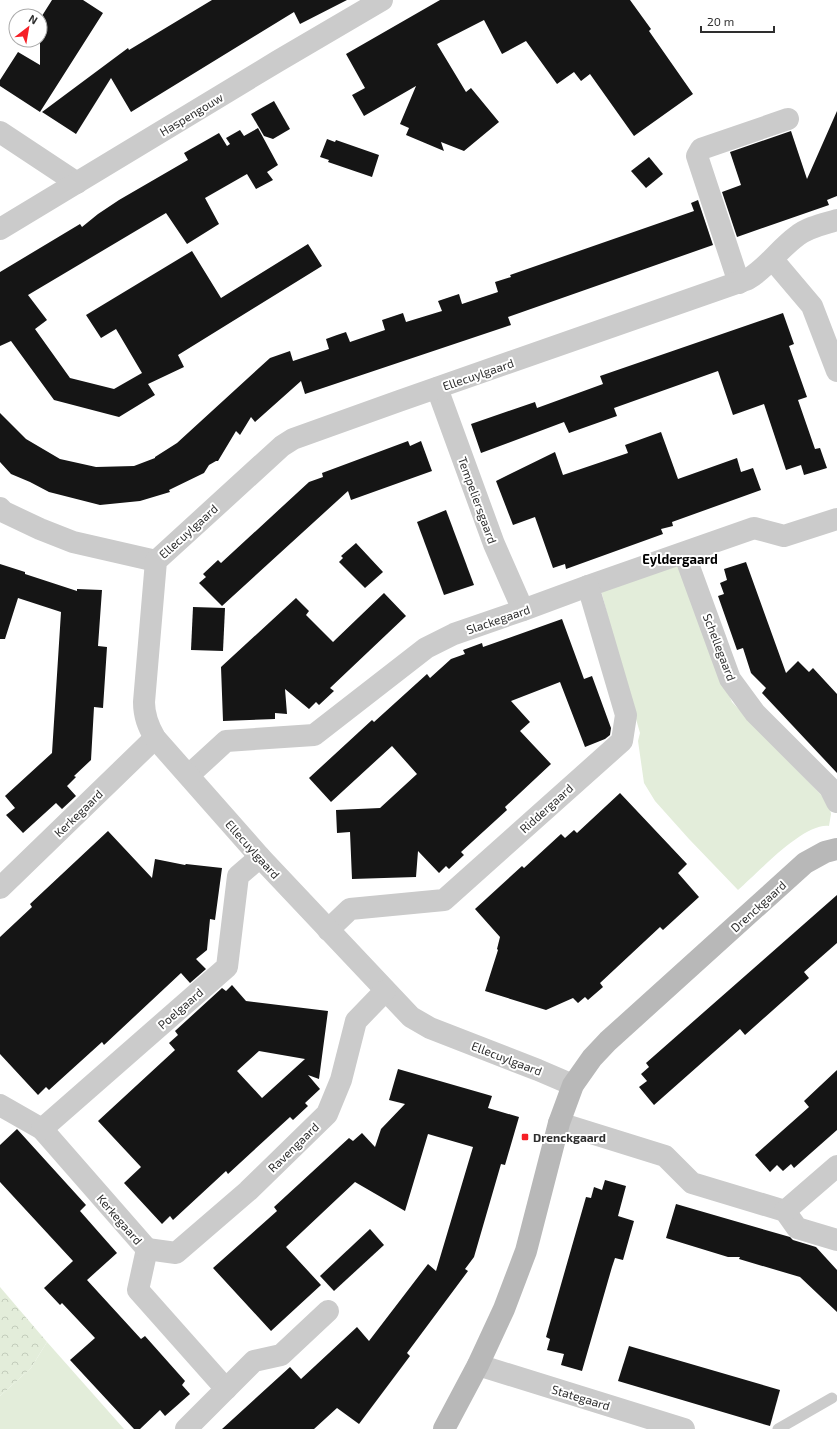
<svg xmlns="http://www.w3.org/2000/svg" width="837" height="1429" font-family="'Exo 2',sans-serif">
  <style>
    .green { fill: #e3edda }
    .forest { fill: url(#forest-crowns) }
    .building { fill: #151515; fill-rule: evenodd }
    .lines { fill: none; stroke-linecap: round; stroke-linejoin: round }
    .lane { stroke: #cbcbcb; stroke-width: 11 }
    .street { stroke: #cbcbcb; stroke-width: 22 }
    .secondary { stroke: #b8b8b8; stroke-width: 22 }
    .poi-dot { fill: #f61f26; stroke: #fff; stroke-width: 1.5 }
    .labels { text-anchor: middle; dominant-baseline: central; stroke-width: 4; stroke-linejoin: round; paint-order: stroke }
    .street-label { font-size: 12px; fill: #2e2e2e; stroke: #fff }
    .poi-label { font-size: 12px; font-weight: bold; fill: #2e2e2e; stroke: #fff; text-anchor: start }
    .neighbourhood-label { font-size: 13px; font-weight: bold; fill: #000; stroke: #fff }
  </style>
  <defs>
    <pattern id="forest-crowns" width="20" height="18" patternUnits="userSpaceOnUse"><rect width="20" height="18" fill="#e3edda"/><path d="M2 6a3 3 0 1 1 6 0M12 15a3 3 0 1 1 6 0" fill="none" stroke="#c3ccbb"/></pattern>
  </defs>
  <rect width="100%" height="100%" fill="#fff"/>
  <g class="green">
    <path d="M677 565 732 702 829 803 831 814 829 826C803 823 758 873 738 890L689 839 655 801 644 783 638 741 640 733 618 656 601 590Z"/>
    <path d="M47 1342 124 1429H0V1396L31 1368Z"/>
  </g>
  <path class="forest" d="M0 1287 47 1342 31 1368 0 1396Z"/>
  <g class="building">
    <path d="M52 0H83L103 13 40 112 0 86V80L18 52 40 65V19Z"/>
    <path d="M212 0H347L300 24 294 12 131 112 111 78 76 134 42 112 128 48 129 50Z"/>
    <path d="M440 0H630L651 29 649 31 693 94 634 136 590 74 581 81 574 72 557 84 526 41 502 54 484 20 437 44 466 92 471 88 499 122 464 151 441 142 444 151 406 135 409 128 400 124 416 86 364 116 352 95 365 88 346 54Z"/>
    <path d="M274 101 290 129 273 139 264 136 251 114Z"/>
    <path d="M837 111V196L827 200 829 205 737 237 722 192 741 185 730 152 791 131 807 179Z"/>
    <path d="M258 128 278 165 267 172 273 180 256 189 247 174 205 198 219 224 187 244 166 213 28 295 47 320 35 329 70 378 114 389 142 373 116 329 101 338 86 315 192 251 221 298 308 244 322 266 178 355 184 367 148 384 155 395 119 417 54 400 11 341 0 346V272L80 224 82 227 98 214 119 200 188 160 184 153 219 133 227 146 230 144 226 138 240 130 244 136Z"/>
    <path d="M327 139 335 142 336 140 379 155 372 177 328 162 329 160 320 157Z"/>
    <path d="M649 157 663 174 646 188 631 171Z"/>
    <path d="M698 200 713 245 508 317 511 325 505 327 305 394 301 381 255 422 251 417 240 435 236 431 218 461H216L209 465 204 473 169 490 170 492 140 501 100 505 49 492 30 482 11 474 0 462V413L26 439 60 459 96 467 134 466 155 458V457L177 443 270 358 290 351 293 361 329 349 326 339 337 335 346 332 350 342 385 330 382 320 403 313 406 322 442 311 438 301 459 294 462 304 498 292 495 282 511 277 510 275 694 211 691 203Z"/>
    <path d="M783 313 794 344 789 346 807 397 798 400 815 449 820 448 827 468 804 475 801 465 786 470 764 404 733 415 718 371 614 408 617 416 569 433 564 422 481 453 471 424 535 402 537 408 603 384 600 376Z"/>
    <path d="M661 432 678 479 737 458 741 472 753 468 761 490 672 522 673 526 661 529 663 534 566 569 565 564 553 568 535 517 513 525 496 481 555 452 563 475 628 453 625 445Z"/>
    <path d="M408 441 410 446 421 441 432 471 351 500 348 491 222 606 199 583 206 577 203 574 218 560 221 563 309 482 323 477 322 473Z"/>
    <path d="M446 510 474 585 444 595 417 522Z"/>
    <path d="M356 543 383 572 365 588 339 562 343 558 341 556Z"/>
    <path d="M746 562 786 673 798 661 809 672 813 668 837 694V773L762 693 766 688 751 673 743 648 737 650 718 596 724 594 720 583 727 580 724 569Z"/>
    <path d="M0 564 25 572V574L77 591V589L102 590 98 646 107 647 103 708 94 707 91 760 74 776 76 777 67 786 76 796 62 809 56 803 23 833 6 815 15 808 5 796 52 753 61 612 18 598 5 639H0Z"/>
    <path d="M384 593 406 616 330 688 334 691 319 705 316 702 309 709 285 689 287 714 275 713V719L223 721 221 667 296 598 309 611 306 615 333 642Z"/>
    <path d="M193 607 225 608 223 651 191 650Z"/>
    <path d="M562 619 584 679 592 676 611 728 610 735 605 739 585 747 560 682 511 701 530 722 520 731 551 764 505 807 507 810 461 852 464 855 449 869 446 866 439 873 418 851 416 877 352 879 350 832 337 833 336 810 380 808 417 774 392 746 331 802 309 778 372 720 374 722 427 674 430 678 451 659 465 654 463 650 482 643 483 647Z"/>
    <path d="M620 793 687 864 678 873 699 897 663 930 660 927 600 983 603 987 588 1000 585 997 578 1003 573 998 546 1010 485 991 498 950 497 949 500 937 475 909 522 866 524 868 561 834 565 838 574 830 577 833Z"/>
    <path d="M108 831 152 878 155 859 185 865 186 864 222 868 215 920 210 919 207 950 196 959 206 969 190 983 181 973 104 1045 102 1042 49 1090 46 1087 38 1095 0 1054V937L32 907 30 904Z"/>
    <path d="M837 895V943L804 972 809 978 745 1035 740 1029 654 1105 639 1087 647 1081 641 1074 649 1067 646 1063Z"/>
    <path d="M232 985 246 1001 328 1011 319 1079 308 1075 320 1089 305 1103 308 1106 293 1120 290 1117 228 1174 226 1171 173 1220 170 1216 162 1224 124 1183 141 1167 98 1121 175 1050 169 1043 178 1035 175 1031 222 988 226 991ZM259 1051 305 1059 262 1098 237 1071Z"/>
    <path d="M398 1069 492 1096 488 1108 519 1117 505 1165 501 1164 474 1257 465 1269 468 1271 407 1353 410 1356 359 1424 337 1408 314 1429H222L290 1367 301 1379 357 1327 369 1341 428 1264 436 1271 473 1147 428 1134 405 1211 355 1182 286 1247 321 1285 271 1331 213 1268 277 1211 274 1207 349 1138 353 1141 362 1133 375 1147 381 1129 405 1104 389 1100Z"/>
    <path d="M837 1070V1130L794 1168 791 1164 783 1171 777 1165 770 1172 755 1155 809 1107 804 1101Z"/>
    <path d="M17 1129 86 1205 80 1211 117 1253 87 1280 141 1339 145 1336 185 1381 182 1385 190 1394 165 1416 160 1410 140 1429H134L70 1360 95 1338 62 1303 60 1305 44 1288 73 1261 0 1182V1145Z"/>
    <path d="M605 1180 626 1186 618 1216 634 1221 623 1260 615 1258 612 1267 582 1371 561 1365 564 1354 547 1350 550 1339 546 1337 586 1197 591 1198 594 1187 602 1190Z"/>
    <path d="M676 1204 790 1237 793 1240 816 1247 837 1270V1312L800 1277 739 1259 740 1257H728L666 1238Z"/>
    <path d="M370 1229 384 1245 334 1291 320 1276Z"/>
    <path d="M629 1346 780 1390 770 1426 618 1381Z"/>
  </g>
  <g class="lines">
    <path class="lane" d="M778 1429 832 1398"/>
    <g class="street">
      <path d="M0 132 77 183"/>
      <path d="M0 229 278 61 382 0"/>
      <path d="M773 260 812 306 837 371"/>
      <path d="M739 283 697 156 701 149 788 119"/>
      <path d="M437 388 494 544 523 610"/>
      <path d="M0 508 4 512 40 529 73 542 156 561"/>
      <path d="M684 553 730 679 755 713 830 788 837 802"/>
      <path d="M189 775 226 741 314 735 426 648 454 634 523 610 588 586 754 528 784 536 837 519"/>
      <path d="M0 888 155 738"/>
      <path d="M328 930 350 909 444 900 622 741 626 715 588 586"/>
      <path d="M573 1085 538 1070 430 1028 411 1017 260 857 155 738C148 726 144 716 144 702L156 561 282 446 293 439 399 401 748 279C767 268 779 249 797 236 808 227 824 224 837 220"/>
      <path d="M0 1105 42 1129 147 1249 138 1290 226 1389"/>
      <path d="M559 1123 665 1156 692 1183 785 1211 797 1228 837 1240"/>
      <path d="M42 1129 227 967 238 876 260 857"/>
      <path d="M785 1211 837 1166"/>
      <path d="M147 1249 176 1253 248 1191 327 1114 341 1080 356 1021 385 991"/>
      <path d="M478 1365 684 1429"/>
      <path d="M186 1429 254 1361 281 1355 328 1311"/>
    </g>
    <path class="secondary" d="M444 1429 478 1365 504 1309 526 1251 559 1123 573 1085 592 1058 608 1041 805 863 825 852 837 849"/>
  </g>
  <rect class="poi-dot" x="521" y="1133" width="8" height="8" rx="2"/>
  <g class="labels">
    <g class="street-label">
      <text transform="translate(191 114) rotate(-31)">Haspengouw</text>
      <text transform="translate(478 374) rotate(-19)">Ellecuylgaard</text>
      <text transform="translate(478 500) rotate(70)">Tempeliersgaard</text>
      <text transform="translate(188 531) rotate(-42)">Ellecuylgaard</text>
      <text transform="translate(498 619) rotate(-19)">Slackegaard</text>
      <text transform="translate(720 647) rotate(69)">Schellegaard</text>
      <text transform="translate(546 808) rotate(-42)">Riddergaard</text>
      <text transform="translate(78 813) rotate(-44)">Kerkegaard</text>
      <text transform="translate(253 849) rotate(48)">Ellecuylgaard</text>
      <text transform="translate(758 906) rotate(-42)">Drenckgaard</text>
      <text transform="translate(180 1008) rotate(-41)">Poelgaard</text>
      <text transform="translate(507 1058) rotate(21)">Ellecuylgaard</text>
      <text transform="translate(293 1147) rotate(-44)">Ravengaard</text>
      <text transform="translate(120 1219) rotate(49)">Kerkegaard</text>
      <text transform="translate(581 1397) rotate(17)">Stategaard</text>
    </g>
    <g class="poi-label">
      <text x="533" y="1137">Drenckgaard</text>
    </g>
    <g class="neighbourhood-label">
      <text x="680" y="559">Eyldergaard</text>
    </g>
  </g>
  <g transform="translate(28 28) rotate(31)"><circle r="19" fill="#ffffff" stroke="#ababab"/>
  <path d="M0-3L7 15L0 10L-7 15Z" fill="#f61f26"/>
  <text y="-6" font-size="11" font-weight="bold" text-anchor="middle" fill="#2e2e2e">N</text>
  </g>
  <path d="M701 26v6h73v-6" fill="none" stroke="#2e2e2e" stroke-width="2"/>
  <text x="707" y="26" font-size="12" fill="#2e2e2e" stroke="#ffffff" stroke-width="3" paint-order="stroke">20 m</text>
</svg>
